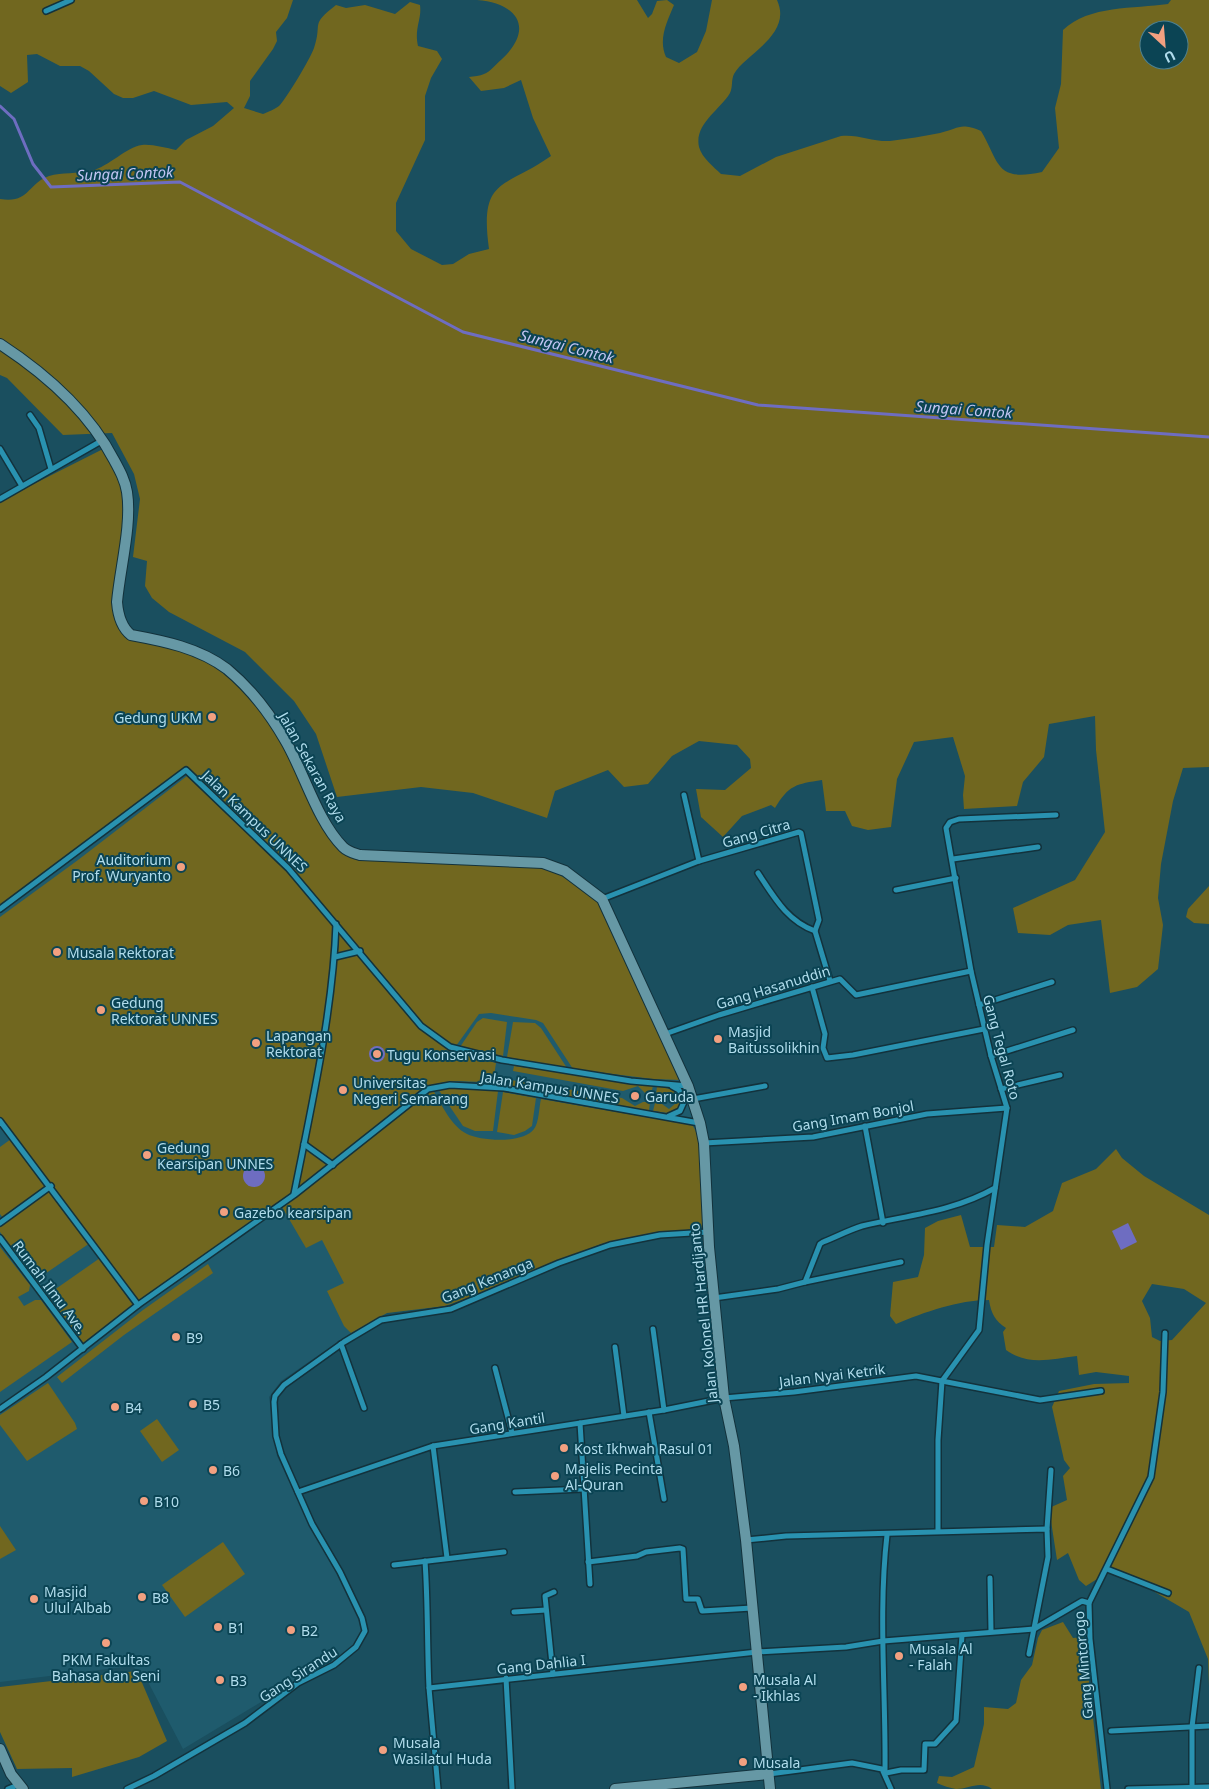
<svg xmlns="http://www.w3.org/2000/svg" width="1209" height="1789" font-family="'Noto Sans',sans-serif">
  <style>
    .built { fill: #1f5b6d }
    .green { fill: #71671f; fill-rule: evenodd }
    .water { fill: #6e6dc1 }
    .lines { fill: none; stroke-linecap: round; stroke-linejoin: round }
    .stream { stroke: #6e6dc1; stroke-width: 3 }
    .minor-casing { stroke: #13323c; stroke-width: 8 }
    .secondary-casing { stroke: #13323c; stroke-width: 12 }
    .minor { stroke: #2992b0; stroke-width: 5 }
    .secondary { stroke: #6698a5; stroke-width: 10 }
    .poi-dot { fill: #f2a080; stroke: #0b4454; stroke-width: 2 }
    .labels { text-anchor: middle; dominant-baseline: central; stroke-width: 4; stroke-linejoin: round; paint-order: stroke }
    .poi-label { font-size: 14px; fill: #b0dcec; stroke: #0b4454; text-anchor: start }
    .street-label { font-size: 14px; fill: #b0dcec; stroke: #0b4454 }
    .water-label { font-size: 15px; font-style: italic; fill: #c2c5f3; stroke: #0b4454 }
  </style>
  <rect width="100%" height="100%" fill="#1a4f5f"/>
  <path class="built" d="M126 493 113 609 122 631 224 673 343 851 560 875 580 887 682 1080 697 1131 704 1227 601 1244 476 1295 445 1306 387 1313 351 1333 281 1381 269 1397 277 1456 310 1526 336 1569 364 1629 353 1649 331 1665 276 1693 183 1749 146 1678 132 1666 0 1682V501Z"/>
  <g class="green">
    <path d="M0 0H293L287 18 276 32 277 41 273 49 250 81V96L244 108 263 114C268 112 276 109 280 105 289 94 309 61 314 48 323 22 309 26 336 5L346 8 365 5 395 14 410 2 420 5C422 19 414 28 418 46L437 51 442 59 431 78 425 96V140L396 203V231L411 249 442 265 453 264 469 254 489 249C479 177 504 189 551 156L533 118 521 80 504 88 481 91 469 77C474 76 480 76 484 74 490 72 497 63 502 59 535 28 517 3 477 0H637L648 18 652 14 657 1 667 0 674 5C667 22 658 39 666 57L679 63 697 52 706 31 712 0H777C793 35 745 54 734 74 731 80 733 87 730 93 720 110 694 124 699 147 702 158 714 167 721 174L740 176 776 157 841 136C858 134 873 142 890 141 907 139 924 136 940 133 959 129 959 122 981 131 1000 163 995 182 1042 172L1059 148 1055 108 1061 84 1063 30C1089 5 1134 9 1168 4L1171 0H1209V767L1183 768 1173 801 1161 864 1158 898 1163 925 1158 969 1137 987 1110 993 1101 920 1068 925 1050 935 1018 933 1013 908 1075 880 1105 832 1096 750 1095 716 1049 724 1044 757 1023 782 1017 806 964 809 963 795 965 776 953 737 914 742 897 779 891 827 868 830 852 826 845 811H826L822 780C796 784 789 785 775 808L771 805 742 816 723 837 701 817 696 789 725 790 751 768 750 759 737 745 699 741 672 756 648 784 624 787 608 770 555 791 547 818 473 793 421 787 337 797 316 734 294 701 245 652 169 612 152 598 145 586 147 561 133 557 140 499 134 474 112 433 63 435 7 378 0 375V199C29 204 27 184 49 176 62 172 77 174 91 171 110 166 126 147 142 145 152 144 166 148 176 150L186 140 213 126 234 108 227 102 191 105 154 91 133 98H123L114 94 89 71 80 66H60L37 54 27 55 28 82 11 93 0 86ZM1149 30H1179V60H1149Z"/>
    <path d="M105 448 126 493 113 609 122 631C148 640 176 646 201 659 273 698 305 783 343 851L542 868 560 875 599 901 682 1080 653 1079 573 1069 543 1023 536 1020 491 1013 479 1014 456 1046 445 1041 424 1024 289 864 187 767 0 905V501Z"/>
    <path d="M187 776 287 870 334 924 333 957 310 1103 292 1193 139 1301 0 1118V917L78 860Z"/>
    <path d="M1209 886V924L1194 923 1186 917 1188 909Z"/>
    <path d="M339 931 356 950 338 954Z"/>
    <path d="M360 954 422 1030C446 1050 466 1055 496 1063L493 1083C468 1081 443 1078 420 1090L333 1161 306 1144 337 959Z"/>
    <path d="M483 1018 507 1022 503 1056 460 1047 477 1022Z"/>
    <path d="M513 1022 535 1023 541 1028 567 1068 507 1057Z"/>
    <path d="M514 1066 653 1086 651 1094 645 1093 638 1086 623 1091 513 1071Z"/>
    <path d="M511 1080 622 1098 635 1106 643 1102H650L649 1111 510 1086Z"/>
    <path d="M657 1086 674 1090 680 1099 679 1107 668 1113 653 1111 655 1103 662 1104 669 1109 676 1103 672 1095H656Z"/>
    <path d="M449 1087 498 1091 493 1131H475L463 1126 438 1089Z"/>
    <path d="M433 1090C442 1105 451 1126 467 1134 481 1141 523 1144 534 1129 539 1123 539 1107 541 1099L692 1125C705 1139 703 1205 704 1227L601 1244 476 1295 445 1306 387 1313 351 1333 344 1326 327 1291 344 1283 322 1240 306 1248 282 1207 424 1095Z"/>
    <path d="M503 1092 536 1098 532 1126 525 1131 514 1135 497 1132Z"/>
    <path d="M11 1139 46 1186 3 1218 0 1214V1147Z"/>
    <path d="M305 1149 328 1165 298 1188Z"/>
    <path d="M1116 1149 1122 1158 1144 1176 1209 1215V1686L1208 1659 1189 1612 1124 1574H1105L1086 1586 1079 1580 1068 1553 1057 1560 1049 1508 1067 1500 1063 1476 1070 1468 1064 1460 1052 1407 1059 1391 1094 1384 1129 1383V1376L1096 1372 1079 1375 1077 1356C1051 1359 1028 1366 1006 1350L1003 1332 1006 1328C995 1321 991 1313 989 1300 958 1300 925 1312 896 1324L890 1316 893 1282 918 1277 924 1255 925 1228 938 1221 961 1215 970 1247H994L997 1225 1025 1227 1053 1211 1062 1183 1096 1169ZM1152 1284 1184 1289 1206 1303 1172 1340 1160 1341 1152 1337 1150 1318 1142 1301Z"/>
    <path d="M50 1190 90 1243 36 1280 0 1232V1226Z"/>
    <path d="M0 1247 30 1285 29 1291 18 1297 24 1306 35 1300H41L72 1342 0 1392Z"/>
    <path d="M100 1258 133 1305 83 1343 47 1295Z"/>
    <path d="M208 1264 213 1273 124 1335 62 1383 57 1377 143 1310Z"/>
    <path d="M48 1383 75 1423 77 1429 27 1461 0 1425V1415Z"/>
    <path d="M157 1419 179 1450 162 1462 140 1431Z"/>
    <path d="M0 1526 16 1550 0 1559Z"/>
    <path d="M223 1542 245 1574 185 1617 162 1585Z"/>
    <path d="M1063 1622 1073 1638 1084 1637 1101 1789H992C980 1780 969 1789 956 1789 950 1788 943 1786 937 1783L939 1776 952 1777 974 1767 984 1724V1707L1008 1709 1016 1703 1021 1680 1032 1665 1038 1638 1042 1630Z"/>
    <path d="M137 1671 167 1741 139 1757 72 1777V1768L17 1769 0 1732V1687Z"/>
  </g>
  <g class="water">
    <circle cx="377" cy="1054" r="8"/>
    <circle cx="254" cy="1176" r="11"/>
    <path d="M1128 1223 1137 1242 1121 1250 1112 1231Z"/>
  </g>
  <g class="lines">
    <path class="stream" d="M0 106 14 119 33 164 51 187 180 182 463 332 758 405 1209 437"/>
    <g class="minor-casing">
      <g id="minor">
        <path d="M46 11 71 0"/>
        <path d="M30 415 39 428 51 469"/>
        <path d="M0 449 22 486"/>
        <path d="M0 499 103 440"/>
        <path d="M684 795 699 861"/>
        <path d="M953 859 1038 847"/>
        <path d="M758 873C774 897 787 921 815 931"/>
        <path d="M896 890 956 878"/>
        <path d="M602 899 699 861 799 832 801 833 819 920 815 931 830 981"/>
        <path d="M0 909 186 770 288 868 421 1026 450 1047 502 1060 631 1081 688 1086"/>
        <path d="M335 957 360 951"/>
        <path d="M812 987 825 1034 823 1048 827 1058 853 1055 984 1029"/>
        <path d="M979 1005 1052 982"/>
        <path d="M665 1034 719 1015 840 979 856 995 971 971"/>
        <path d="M991 1056 1073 1030"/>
        <path d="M1001 1089 1060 1075"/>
        <path d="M693 1099 765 1086"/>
        <path d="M669 1116 680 1111 684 1102 679 1090 672 1086"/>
        <path d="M0 1121 138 1305"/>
        <path d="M865 1126 883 1223"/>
        <path d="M704 1143 813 1137 927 1114 1007 1108"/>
        <path d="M304 1144 333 1165"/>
        <path d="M294 1194C311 1108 333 1012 336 924"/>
        <path d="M0 1223 51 1186"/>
        <path d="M0 1238 83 1349"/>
        <path d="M805 1282 901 1262"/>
        <path d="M714 1298 778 1289 805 1282 820 1244 823 1242C836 1237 849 1230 862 1226 908 1215 953 1212 995 1188"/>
        <path d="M653 1329 664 1410"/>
        <path d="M341 1344 364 1408"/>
        <path d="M615 1347 624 1416"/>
        <path d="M495 1368 512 1433"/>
        <path d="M0 1409 46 1377 138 1305 294 1195 428 1089 450 1085 504 1088 699 1123"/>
        <path d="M649 1412 664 1499"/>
        <path d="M580 1423 590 1584"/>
        <path d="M433 1446 447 1558"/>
        <path d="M298 1492 433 1446 664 1410 724 1398 794 1392 916 1376 1040 1400 1101 1391"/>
        <path d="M515 1492 583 1489"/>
        <path d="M1047 1529 1051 1470"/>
        <path d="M938 1531V1440L942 1381 979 1330 987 1245 1007 1108 991 1056 971 971 946 828 950 822 959 819 1056 815"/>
        <path d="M746 1540 786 1536 1047 1529 1048 1557 1029 1654"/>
        <path d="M425 1561C428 1604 427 1646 429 1688"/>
        <path d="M588 1562 637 1556 646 1552 680 1548 683 1549 686 1599H698L702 1611 752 1608"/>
        <path d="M394 1565 504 1552"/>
        <path d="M1107 1569 1168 1593"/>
        <path d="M990 1578 991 1631"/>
        <path d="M1089 1603 1151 1477 1163 1392 1165 1333"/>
        <path d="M514 1612 546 1610"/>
        <path d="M553 1674 545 1596 554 1592"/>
        <path d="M506 1678 512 1789"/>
        <path d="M1111 1731 1209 1726"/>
        <path d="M885 1772C886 1693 878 1613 887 1535"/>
        <path d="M886 1773 901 1770H924L925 1744H935L956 1721 962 1635"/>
        <path d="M769 1774 852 1763 882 1769 891 1789"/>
        <path d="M8 1789 18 1785"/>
        <path d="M127 1789 154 1776 245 1723 298 1683 334 1665 356 1647 365 1631 362 1618 340 1572 312 1524 281 1454 276 1436 274 1402 275 1396 284 1385 344 1342 381 1320 451 1309 559 1263 610 1245 660 1235 708 1232"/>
        <path d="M438 1789 429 1688 757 1652 846 1647 883 1641 1034 1629 1082 1601 1089 1603 1090 1639 1107 1789"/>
        <path d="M1128 1789 1209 1787"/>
        <path d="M1192 1789V1727L1199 1668"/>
      </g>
    </g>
    <g class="secondary-casing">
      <g id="secondary">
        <path d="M0 344C46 374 89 412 114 460 120 471 125 480 127 492 132 525 120 568 117 602 118 615 121 627 131 635 164 641 199 648 227 669 250 688 270 714 285 740 304 772 317 821 343 847 348 852 354 853 360 855L543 863 565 871 602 899 688 1086 700 1123 704 1143 709 1247 724 1398 734 1446 746 1540 770 1789"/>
        <path d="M0 1749 11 1774 23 1789"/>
        <path d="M615 1789 768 1774"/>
      </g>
    </g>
    <use href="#minor" class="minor"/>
    <use href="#secondary" class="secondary"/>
  </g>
  <g class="poi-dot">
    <circle cx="212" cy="717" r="5"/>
    <circle cx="181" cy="867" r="5"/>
    <circle cx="57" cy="952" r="5"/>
    <circle cx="101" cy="1010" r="5"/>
    <circle cx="718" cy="1039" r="5"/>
    <circle cx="256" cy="1043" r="5"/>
    <circle cx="377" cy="1054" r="5"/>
    <circle cx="343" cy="1090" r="5"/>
    <circle cx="635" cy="1096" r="5"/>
    <circle cx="147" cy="1155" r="5"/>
    <circle cx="224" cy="1212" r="5"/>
    <circle cx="176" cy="1337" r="5"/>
    <circle cx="193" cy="1404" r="5"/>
    <circle cx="115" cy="1407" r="5"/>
    <circle cx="564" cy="1448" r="5"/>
    <circle cx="213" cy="1470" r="5"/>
    <circle cx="555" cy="1476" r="5"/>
    <circle cx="144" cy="1501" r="5"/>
    <circle cx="142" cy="1597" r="5"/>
    <circle cx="34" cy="1599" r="5"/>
    <circle cx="218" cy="1627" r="5"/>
    <circle cx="291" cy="1630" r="5"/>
    <circle cx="106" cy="1643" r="5"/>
    <circle cx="899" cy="1656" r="5"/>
    <circle cx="220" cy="1680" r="5"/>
    <circle cx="743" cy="1687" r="5"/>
    <circle cx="383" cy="1750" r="5"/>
    <circle cx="743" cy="1762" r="5"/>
  </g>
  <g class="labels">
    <g class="poi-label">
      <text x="202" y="717" text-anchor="end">Gedung UKM</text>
      <text x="171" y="859" text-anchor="end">Auditorium<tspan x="171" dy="16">Prof. Wuryanto</tspan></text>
      <text x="67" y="952">Musala Rektorat</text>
      <text x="111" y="1002">Gedung<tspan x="111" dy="16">Rektorat UNNES</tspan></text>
      <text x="728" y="1031">Masjid<tspan x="728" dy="16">Baitussolikhin</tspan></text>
      <text x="266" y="1035">Lapangan<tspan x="266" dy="16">Rektorat</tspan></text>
      <text x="387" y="1054">Tugu Konservasi</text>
      <text x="353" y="1082">Universitas<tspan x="353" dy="16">Negeri Semarang</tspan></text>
      <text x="645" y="1096">Garuda</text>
      <text x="157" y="1147">Gedung<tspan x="157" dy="16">Kearsipan UNNES</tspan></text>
      <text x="234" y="1212">Gazebo kearsipan</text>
      <text x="186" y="1337">B9</text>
      <text x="203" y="1404">B5</text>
      <text x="125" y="1407">B4</text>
      <text x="574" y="1448">Kost Ikhwah Rasul 01</text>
      <text x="565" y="1468">Majelis Pecinta<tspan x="565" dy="16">Al-Quran</tspan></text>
      <text x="223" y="1470">B6</text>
      <text x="154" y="1501">B10</text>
      <text x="44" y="1591">Masjid<tspan x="44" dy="16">Ulul Albab</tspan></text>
      <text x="152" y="1597">B8</text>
      <text x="228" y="1627">B1</text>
      <text x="301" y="1630">B2</text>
      <text x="909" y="1648">Musala Al<tspan x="909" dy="16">- Falah</tspan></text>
      <text x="106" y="1659" text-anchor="middle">PKM Fakultas<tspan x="106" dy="16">Bahasa dan Seni</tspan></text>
      <text x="753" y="1679">Musala Al<tspan x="753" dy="16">- Ikhlas</tspan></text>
      <text x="230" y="1680">B3</text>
      <text x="393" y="1742">Musala<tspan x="393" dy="16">Wasilatul Huda</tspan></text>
      <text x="753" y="1762">Musala</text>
    </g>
    <g class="street-label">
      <text transform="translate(313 767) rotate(61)">Jalan Sekaran Raya</text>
      <text transform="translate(255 821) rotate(44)">Jalan Kampus UNNES</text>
      <text transform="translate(756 833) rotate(-16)">Gang Citra</text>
      <text transform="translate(773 987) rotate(-17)">Gang Hasanuddin</text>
      <text transform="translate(1002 1047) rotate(75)">Gang Tegal Roto</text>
      <text transform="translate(550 1087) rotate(9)">Jalan Kampus UNNES</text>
      <text transform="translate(853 1116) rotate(-10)">Gang Imam Bonjol</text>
      <text transform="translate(487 1280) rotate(-22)">Gang Kenanga</text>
      <text transform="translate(50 1287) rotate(53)">Rumah Ilmu Ave.</text>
      <text transform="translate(703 1313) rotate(-96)">Jalan Kolonel HR Hardijanto</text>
      <text transform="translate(832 1375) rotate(-7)">Jalan Nyai Ketrik</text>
      <text transform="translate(507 1423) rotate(-9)">Gang Kantil</text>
      <text transform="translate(541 1664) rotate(-6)">Gang Dahlia I</text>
      <text transform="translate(1083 1665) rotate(-95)">Gang Mintorogo</text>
      <text transform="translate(298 1674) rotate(-33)">Gang Sirandu</text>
    </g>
    <g class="water-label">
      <text transform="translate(125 173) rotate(-2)">Sungai Contok</text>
      <text transform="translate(567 346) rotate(14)">Sungai Contok</text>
      <text transform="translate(964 409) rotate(4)">Sungai Contok</text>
    </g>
  </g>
  <g transform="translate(1164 45) rotate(154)"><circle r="24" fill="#0b4454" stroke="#4d8191"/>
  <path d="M0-4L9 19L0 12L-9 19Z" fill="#f2a080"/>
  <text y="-8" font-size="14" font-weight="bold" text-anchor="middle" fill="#b0dcec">U</text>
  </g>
</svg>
